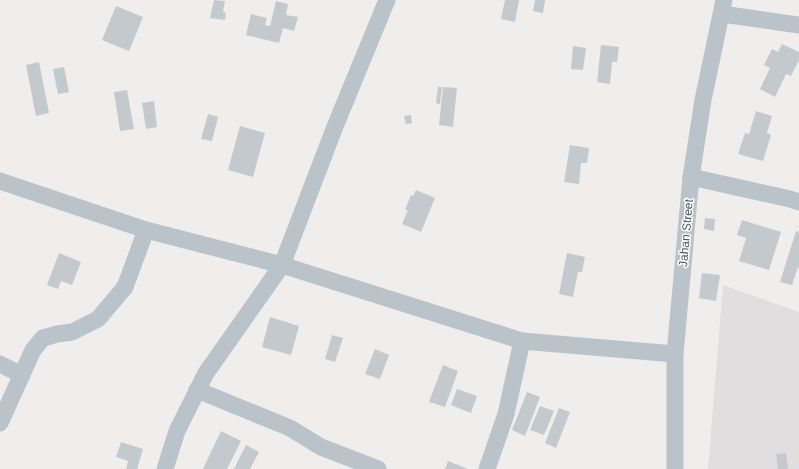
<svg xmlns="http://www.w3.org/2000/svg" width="799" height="469" font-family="Arial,sans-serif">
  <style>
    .education { fill: #e0dede }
    .building { fill: #c4c9cd }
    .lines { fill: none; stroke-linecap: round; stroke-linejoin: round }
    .minor { stroke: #b9c3c9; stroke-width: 17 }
    .labels { text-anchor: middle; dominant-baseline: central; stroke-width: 3; stroke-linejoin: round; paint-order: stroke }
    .street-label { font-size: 12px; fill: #465359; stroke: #fff }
  </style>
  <rect width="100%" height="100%" fill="#f0eded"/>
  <path class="education" d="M723 285 799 312V469H708Z"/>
  <g class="building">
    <path d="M214 0 225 1 223 12 226 13 225 20 210 18Z"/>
    <path d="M505 0H519L515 22 501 19Z"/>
    <path d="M535 0H545L543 13 533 11Z"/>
    <path d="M276 1 288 4 286 15 298 17 294 31 283 28 279 43 246 35 251 14 267 18 265 25 270 26Z"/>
    <path d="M116 6 143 17 129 51 102 40Z"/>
    <path d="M782 44 799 52V60L791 76 786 74 775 97 760 89 770 68 764 65 772 49 778 52Z"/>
    <path d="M601 45 619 47 617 62H612L610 84 597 82Z"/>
    <path d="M573 46 586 48 583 70 571 69Z"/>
    <path d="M39 62 49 113 36 116 26 65Z"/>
    <path d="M64 67 69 92 58 94 53 69Z"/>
    <path d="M438 87H442L440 104 436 103Z"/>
    <path d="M443 87 457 88 453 127 439 125Z"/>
    <path d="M127 90 134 129 120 131 114 92Z"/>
    <path d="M154 101 157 127 146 129 142 103Z"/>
    <path d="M756 111 772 116 767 133 771 135 763 161 738 154 745 133 749 134Z"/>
    <path d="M208 114 218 117 212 141 201 139Z"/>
    <path d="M411 115 412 123 406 124 404 116Z"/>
    <path d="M240 126 265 133 253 177 228 170Z"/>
    <path d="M570 145 589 148 587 163H581L579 184 564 182Z"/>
    <path d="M416 190 435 198 421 232 402 224 408 210H405L411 195 413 196Z"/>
    <path d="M705 218 715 219 714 231 704 229Z"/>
    <path d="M742 220 781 232 769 270 739 261 746 238 737 235Z"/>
    <path d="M796 231 799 232V268L798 267 792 285 780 282Z"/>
    <path d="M59 253 81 262 72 285 61 281 58 289 47 285Z"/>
    <path d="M567 253 585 257 582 272H578L573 297 559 294Z"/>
    <path d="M702 273 720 275 716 301 699 298Z"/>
    <path d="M270 317 299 326 291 355 262 347Z"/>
    <path d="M332 335 343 338 335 362 325 359Z"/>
    <path d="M375 349 389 355 380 379 365 374Z"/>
    <path d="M443 365 458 371 445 407 429 402Z"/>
    <path d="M457 389 477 396 471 413 451 405Z"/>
    <path d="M527 392 540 397 525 436 512 430Z"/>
    <path d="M540 406 554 411 544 435 530 430Z"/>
    <path d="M559 408 570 412 556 448 545 443Z"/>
    <path d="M221 431 241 441 227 469H203Z"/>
    <path d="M121 442 143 449 137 469H126L128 461 116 457Z"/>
    <path d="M246 445 259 452 250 469H234Z"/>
    <path d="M786 453 788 469H778L776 454Z"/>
    <path d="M448 461 468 469H445Z"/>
  </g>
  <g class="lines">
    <g class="minor">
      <path d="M722 14 799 25"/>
      <path d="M691 177 790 199 799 202"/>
      <path d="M0 181 146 230 282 265 522 341 675 354"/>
      <path d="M0 364 22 375"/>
      <path d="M197 390 290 428 321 447 378 469"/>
      <path d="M0 423 33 350 43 338 57 334 72 332 98 319 125 287 146 230"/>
      <path d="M165 469 177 431 206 373 282 265 334 129 387 0"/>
      <path d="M487 469 506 414 522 341"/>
      <path d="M675 469V354L691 177 703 100 724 0"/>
    </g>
  </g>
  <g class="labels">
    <g class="street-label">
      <text transform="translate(686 233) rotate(-85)">Jahan Street</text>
    </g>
  </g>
</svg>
